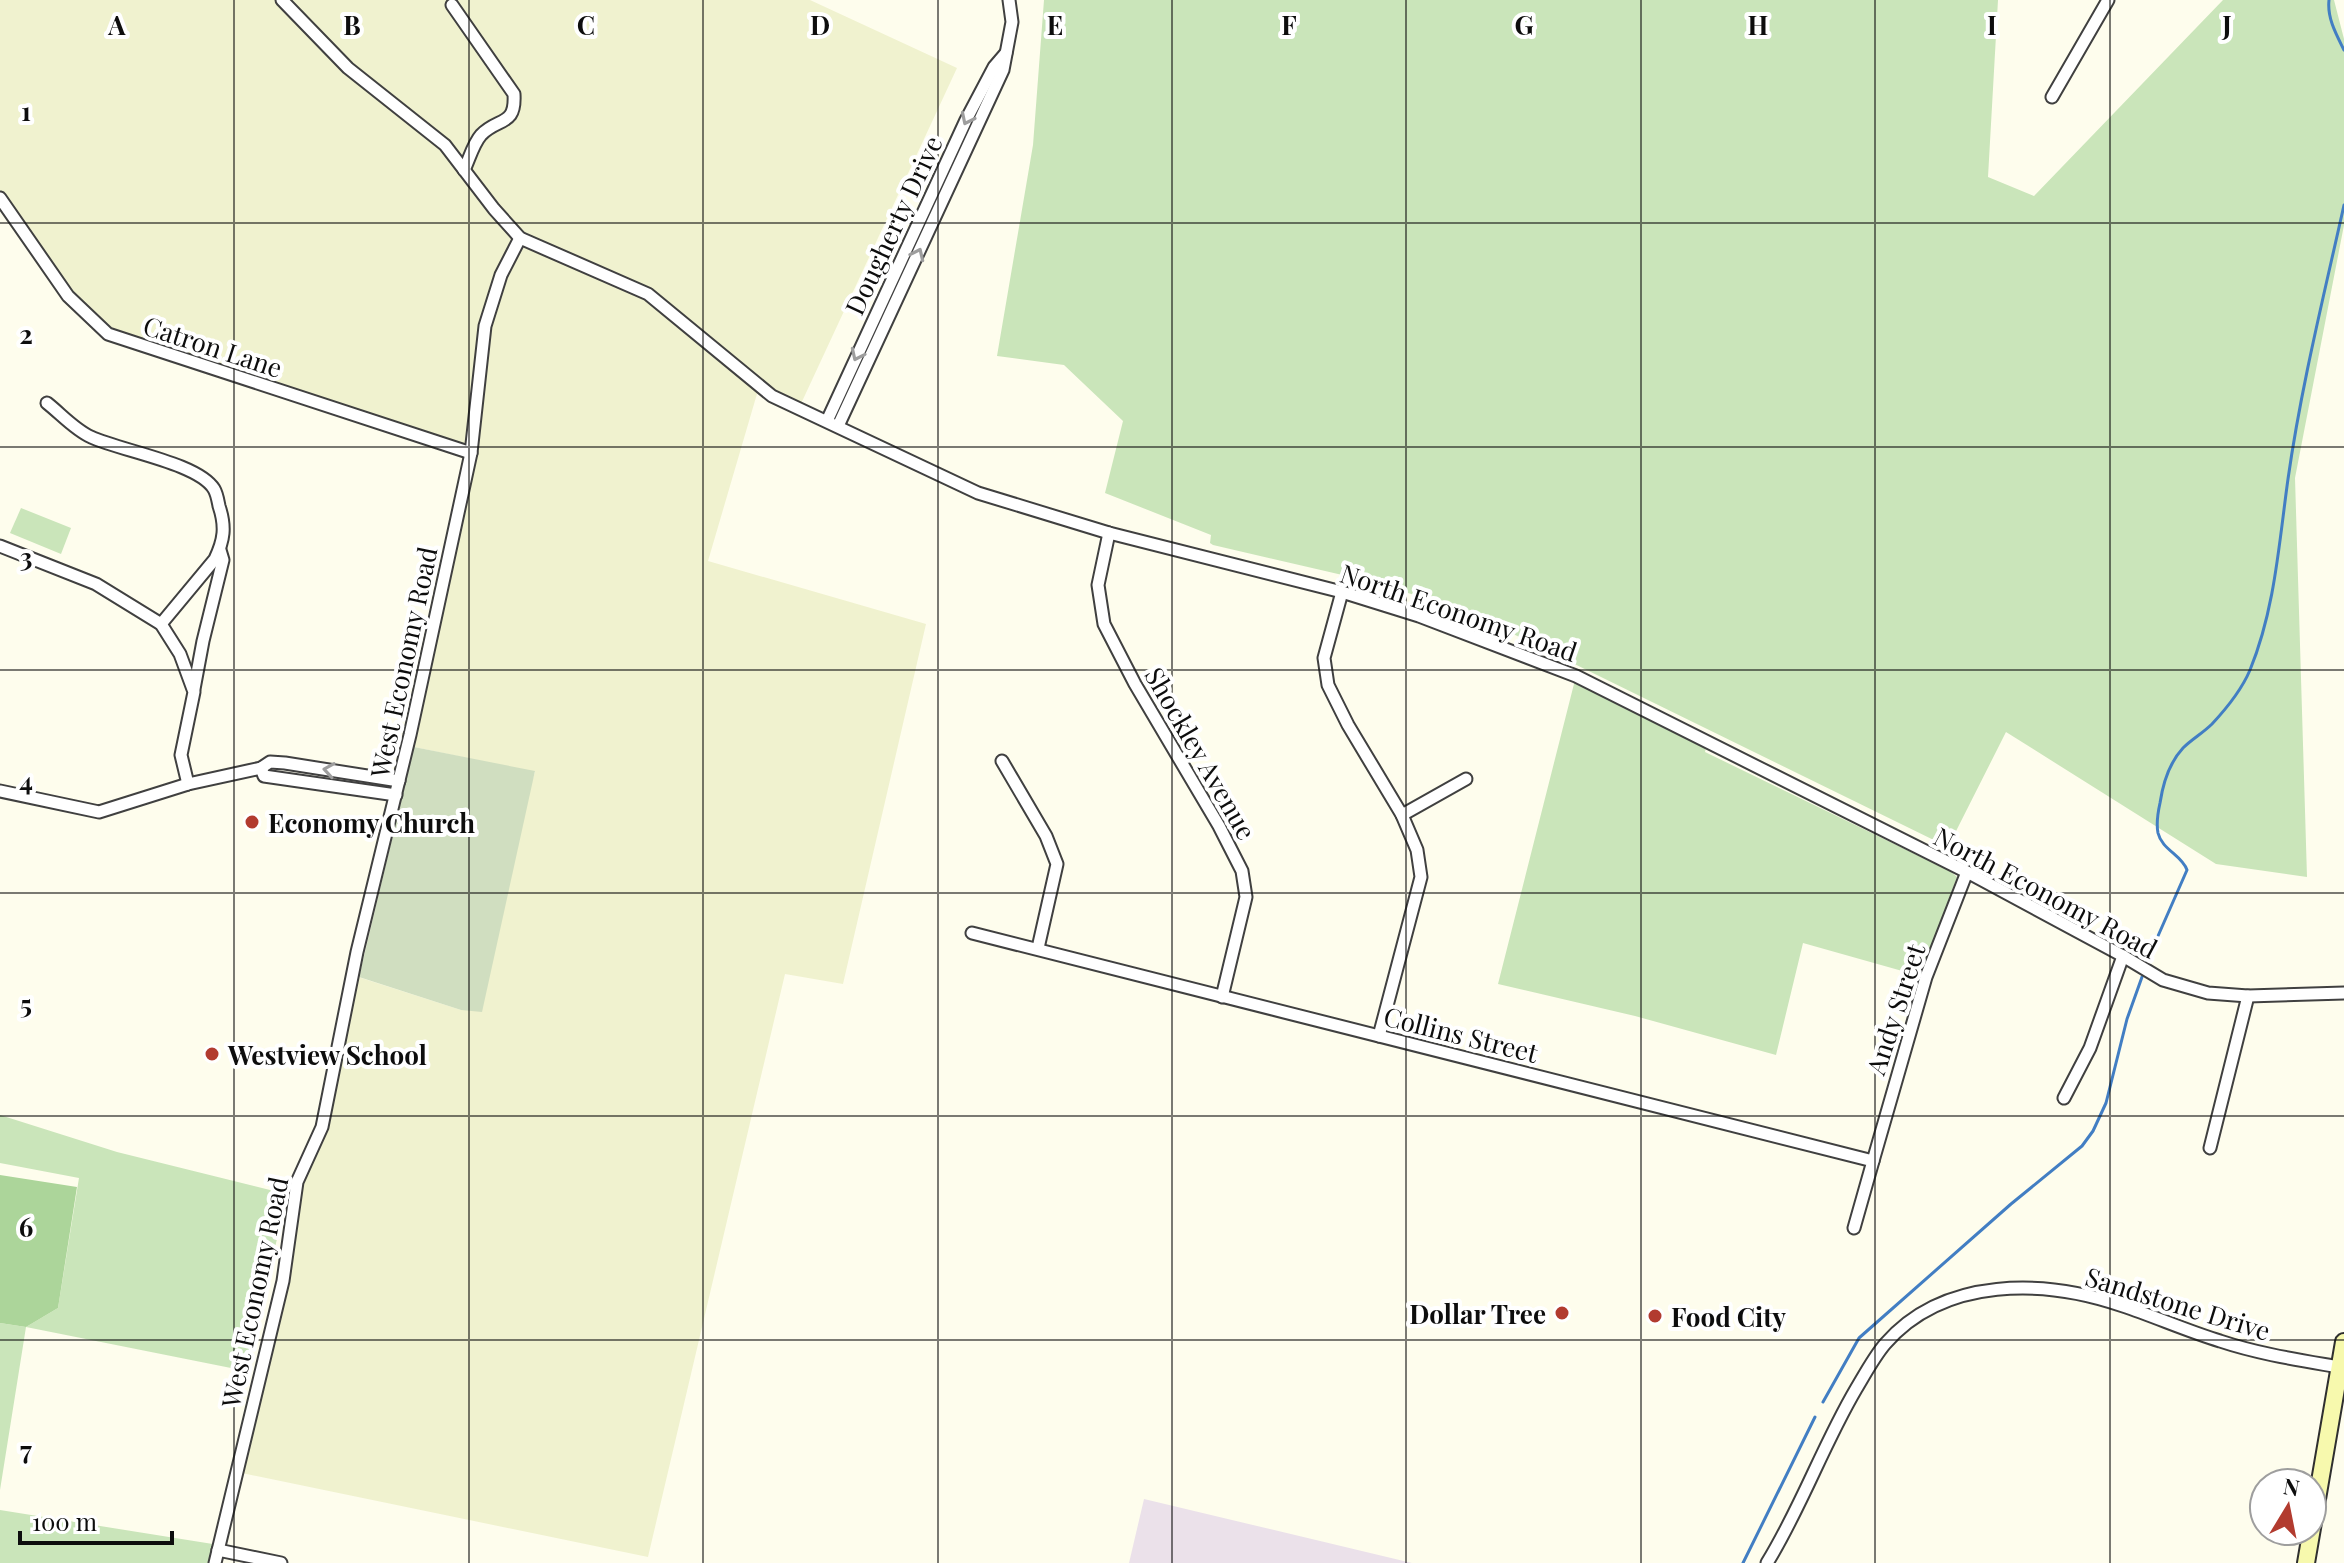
<svg xmlns="http://www.w3.org/2000/svg" width="2344" height="1563" font-family="'Playfair Display',serif">
  <style>
    .industrial { fill: #ebe1ea }
    .farmland { fill: #f0f2cf }
    .green { fill: #cae5ba }
    .forest { fill: #acd59a }
    .cemetery { fill: #d0dec0 }
    .lines { fill: none; stroke-linecap: round; stroke-linejoin: round }
    .stream { stroke: #427ec3; stroke-width: 3 }
    .street-casing { stroke: #404040; stroke-width: 15 }
    .secondary-casing { stroke: #2f2f2f; stroke-width: 20 }
    .street { stroke: #fff; stroke-width: 11 }
    .secondary { stroke: #f7f9ad; stroke-width: 16 }
    .oneway { stroke: #9e9e9e }
    .grid { fill: none; stroke: #0d0d0d; stroke-width: 2; stroke-opacity: 0.55 }
    .poi-dot { fill: #b23b2f; stroke: #fff; stroke-width: 3 }
    .labels { text-anchor: middle; dominant-baseline: central; stroke-width: 8; stroke-linejoin: round; paint-order: stroke }
    .street-label { font-size: 26px; fill: #0d0d0d; stroke: #fff }
    .poi-label { font-size: 26px; font-weight: bold; fill: #0d0d0d; stroke: #fff; text-anchor: start }
    .grid-label { font-size: 26px; text-anchor: middle; font-weight: bold; fill: #0d0d0d; stroke: #fff; stroke-width: 8; stroke-linejoin: round; paint-order: stroke }
  </style>
  <rect width="100%" height="100%" fill="#fefded"/>
  <path class="industrial" d="M1144 1499 1412 1563H1129Z"/>
  <path class="farmland" d="M0 0H810L957 68 799 408 759 387 708 561 926 624 843 984 785 974 648 1557 237 1472 264 1361 297 1182 322 1127 352 975 461 1010 535 772 414 747 410 735 471 453 108 334 49 269 0 198Z"/>
  <g class="green">
    <path d="M1044 0H1998L1988 177 2034 196 2223 0H2334L2344 39V225L2295 478 2307 877 2216 864 2006 732 1948 847 1462 609 1364 580 1213 545 1210 543 1211 535 1105 493 1123 421 1064 365 997 356 1033 145Z"/>
    <path d="M21 508 71 528 61 554 10 533Z"/>
    <path d="M1576 676 1707 742 1705 752 1950 871 1957 877 1920 976 1803 943 1776 1055 1635 1016 1498 984Z"/>
    <path d="M0 1115 117 1152 270 1190 282 1199 284 1209 246 1371 26 1327 0 1490V1323L26 1327 58 1308 79 1178 0 1163Z"/>
    <path d="M0 1510 219 1545 215 1563H0Z"/>
  </g>
  <path class="forest" d="M0 1175 77 1187 58 1308 26 1327 0 1323Z"/>
  <path class="cemetery" d="M414 747 535 771 482 1012 461 1010 359 977Z"/>
  <g class="lines">
    <g class="stream">
      <path d="M2329 0C2327 18 2336 34 2344 50"/>
      <path d="M2147 961 2187 870C2182 855 2162 850 2158 833 2156 823 2158 812 2160 803 2163 783 2170 762 2183 748 2192 739 2203 733 2212 724 2226 709 2242 689 2250 670 2275 609 2279 543 2288 479 2301 387 2324 295 2344 205"/>
      <path d="M1823 1402 1859 1338 2011 1204 2082 1146 2093 1131 2106 1103 2127 1019 2142 977"/>
      <path d="M1743 1563 1815 1417"/>
    </g>
    <g class="street-casing">
      <g id="street">
        <path d="M282 0 348 68 445 145 494 209 520 238 648 294 772 396 978 493 1109 533 1342 592 1419 616 1576 676 1967 872 2123 956 2163 980 2208 993 2248 996 2344 993"/>
        <path d="M452 5 514 94C516 127 498 117 481 135 473 144 469 160 464 170"/>
        <path d="M2052 97 2108 0"/>
        <path d="M0 198 68 296 108 334 471 453"/>
        <path d="M47 403C61 414 75 430 91 437 121 451 198 463 214 489 217 494 218 501 219 506 226 527 224 540 215 559L161 624"/>
        <path d="M827 421 966 120 994 67 1006 53"/>
        <path d="M838 426 1003 70 1012 22 1009 0"/>
        <path d="M1109 533 1098 585 1104 624 1135 684 1219 826 1242 871 1246 897 1222 997"/>
        <path d="M0 546 96 584 161 624 180 654 194 692 181 755 188 784"/>
        <path d="M1342 592 1324 658 1328 685 1348 725 1402 815 1417 850 1421 877 1379 1036"/>
        <path d="M194 689 203 641 223 560 220 550"/>
        <path d="M1002 761 1046 836 1057 864 1038 948"/>
        <path d="M261 768 264 776 396 795"/>
        <path d="M0 791 99 812 188 784 261 768 270 762 285 763 399 781"/>
        <path d="M1402 815 1466 779"/>
        <path d="M972 933 1873 1161 1854 1228"/>
        <path d="M2064 1098 2090 1048 2123 956"/>
        <path d="M2210 1148 2248 996"/>
        <path d="M1873 1161 1926 977 1967 872"/>
        <path d="M218 1550 281 1563"/>
        <path d="M215 1563 283 1281 297 1182 322 1127 357 952 410 735 471 453 485 326 501 275 520 238"/>
        <path d="M1767 1563C1801 1508 1823 1445 1856 1389 1865 1374 1874 1357 1885 1344 1944 1276 2045 1279 2123 1306 2156 1317 2187 1331 2220 1341 2259 1354 2299 1360 2339 1367"/>
      </g>
    </g>
    <g class="secondary-casing">
      <path id="secondary" d="M2306 1563 2344 1342"/>
    </g>
    <use href="#street" class="street"/>
    <use href="#secondary" class="secondary"/>
  </g>
  <defs><path id="oneway-chevron" d="M-2-3.5L2.5 0L-2 3.5" fill="none" stroke-width="1.6" stroke-linecap="round" stroke-linejoin="round" transform="scale(2)"/></defs>
  <g class="oneway">
    <use href="#oneway-chevron" transform="translate(967 119) rotate(116)"/>
    <use href="#oneway-chevron" transform="translate(918 254) rotate(-65)"/>
    <use href="#oneway-chevron" transform="translate(857 355) rotate(115)"/>
    <use href="#oneway-chevron" transform="translate(329 770) rotate(-171)"/>
  </g>
  <path class="grid" d="M234 0V1563M469 0V1563M703 0V1563M938 0V1563M1172 0V1563M1406 0V1563M1641 0V1563M1875 0V1563M2110 0V1563M0 223H2344M0 447H2344M0 670H2344M0 893H2344M0 1116H2344M0 1340H2344"/>
  <g class="poi-dot">
    <circle cx="252" cy="822" r="8"/>
    <circle cx="212" cy="1054" r="8"/>
    <circle cx="1562" cy="1313" r="8"/>
    <circle cx="1655" cy="1316" r="8"/>
  </g>
  <g class="labels">
    <g class="street-label">
      <text transform="translate(893 225) rotate(-65)">Dougherty Drive</text>
      <text transform="translate(213 346) rotate(18)">Catron Lane</text>
      <text transform="translate(1459 612) rotate(19)">North Economy Road</text>
      <text transform="translate(403 662) rotate(-78)">West Economy Road</text>
      <text transform="translate(1201 753) rotate(60)">Shockley Avenue</text>
      <text transform="translate(2046 892) rotate(28)">North Economy Road</text>
      <text transform="translate(1895 1009) rotate(-72)">Andy Street</text>
      <text transform="translate(1461 1034) rotate(14)">Collins Street</text>
      <text transform="translate(254 1292) rotate(-78)">West Economy Road</text>
      <text transform="translate(2178 1303) rotate(17)">Sandstone Drive</text>
    </g>
    <g class="poi-label">
      <text x="268" y="822">Economy Church</text>
      <text x="228" y="1054">Westview School</text>
      <text x="1546" y="1313" text-anchor="end">Dollar Tree</text>
      <text x="1671" y="1316">Food City</text>
    </g>
  </g>
  <g class="grid-label">
    <text x="117" y="35">A</text>
    <text x="352" y="35">B</text>
    <text x="586" y="35">C</text>
    <text x="820" y="35">D</text>
    <text x="1055" y="35">E</text>
    <text x="1289" y="35">F</text>
    <text x="1524" y="35">G</text>
    <text x="1758" y="35">H</text>
    <text x="1992" y="35">I</text>
    <text x="2227" y="35">J</text>
    <text x="26" y="121">1</text>
    <text x="26" y="344">2</text>
    <text x="26" y="567">3</text>
    <text x="26" y="791">4</text>
    <text x="26" y="1014">5</text>
    <text x="26" y="1237">6</text>
    <text x="26" y="1460">7</text>
  </g>
  <g transform="translate(2288 1507) rotate(10)"><circle r="38" fill="#ffffff" stroke="#9e9e9e" stroke-width="2"/>
  <path d="M0-6L14 30L0 20L-14 30Z" fill="#b23b2f"/>
  <text y="-12" font-size="22" font-weight="bold" text-anchor="middle" fill="#0d0d0d">N</text>
  </g>
  <path d="M20 1531v12h152v-12" fill="none" stroke="#0d0d0d" stroke-width="4"/>
  <text x="32" y="1531" font-size="24" fill="#0d0d0d" stroke="#ffffff" stroke-width="6" paint-order="stroke">100 m</text>
</svg>
